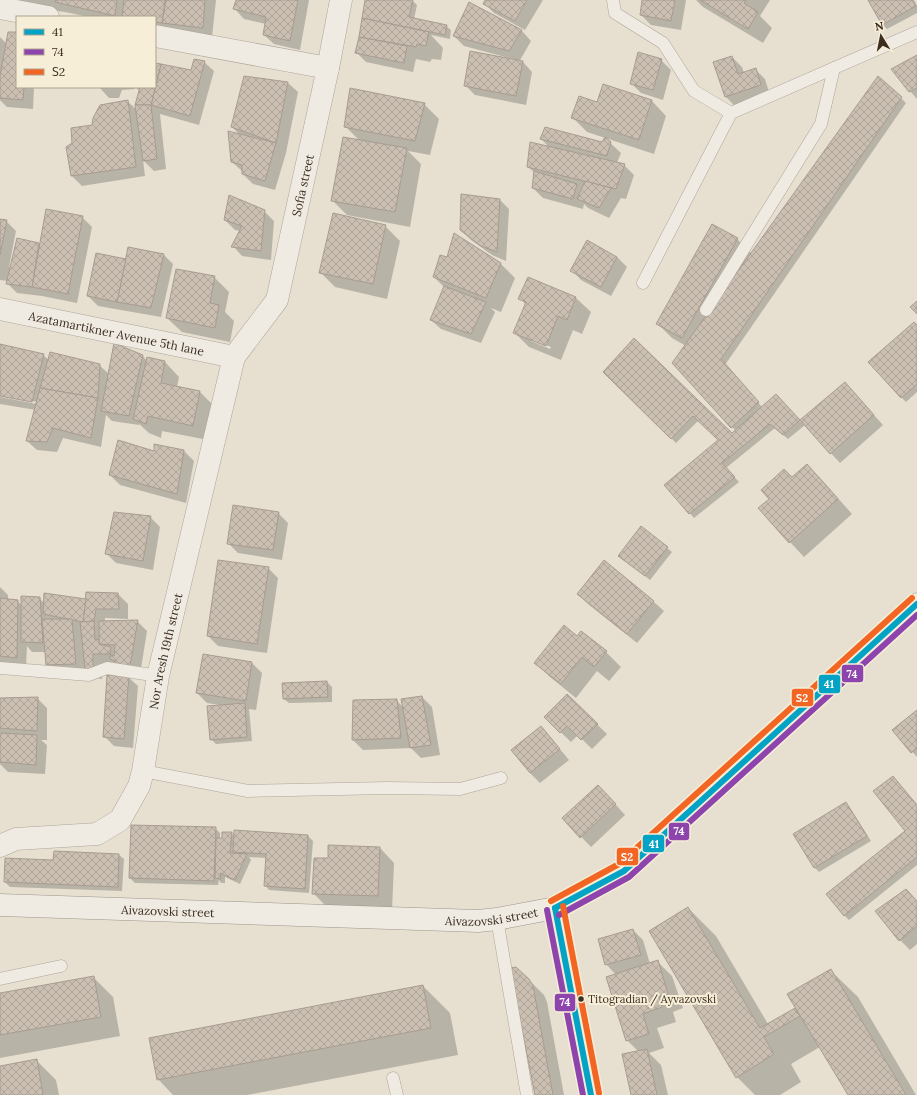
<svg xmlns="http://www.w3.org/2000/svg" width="917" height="1095" font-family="Lora,'Noto Sans Armenian',serif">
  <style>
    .shadow { fill: #0003; fill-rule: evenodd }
    .building { fill: url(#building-cross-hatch); stroke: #a89c90 }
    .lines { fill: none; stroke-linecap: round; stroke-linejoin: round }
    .lane-casing { stroke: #ada599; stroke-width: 13 }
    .street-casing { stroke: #ada599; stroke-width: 23 }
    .secondary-casing { stroke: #9c958a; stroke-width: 23 }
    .lane { stroke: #efebe3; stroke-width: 12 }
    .street { stroke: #efebe3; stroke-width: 22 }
    .secondary { stroke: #efebe3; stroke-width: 22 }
    .bus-1-casing { stroke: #f7eed8; stroke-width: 9 }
    .bus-2-casing { stroke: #f7eed8; stroke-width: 9 }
    .bus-3-casing { stroke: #f7eed8; stroke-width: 9 }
    .bus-1 { stroke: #03a3c5; stroke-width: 6 }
    .bus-2 { stroke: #8e44ad; stroke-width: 6 }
    .bus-3 { stroke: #f26522; stroke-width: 6 }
    .bus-dot { fill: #3d2e20; stroke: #f7eed8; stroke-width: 1.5 }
    .labels { text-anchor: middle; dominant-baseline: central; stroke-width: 4; stroke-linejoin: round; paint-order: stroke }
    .bus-label { font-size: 11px; fill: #3d2e20; stroke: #f7eed8; text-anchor: start }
    .street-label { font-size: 12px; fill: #3d2e20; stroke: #f7eed8 }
    .line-badge { stroke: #f7eed8; stroke-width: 1.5 }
    .badge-label { font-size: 11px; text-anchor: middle; font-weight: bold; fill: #fff }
  </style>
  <defs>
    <pattern id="building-cross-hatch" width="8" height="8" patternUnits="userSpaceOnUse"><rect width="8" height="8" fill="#cbbfb2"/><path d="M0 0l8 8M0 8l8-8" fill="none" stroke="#afa499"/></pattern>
  </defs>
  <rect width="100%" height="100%" fill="#e7e0d1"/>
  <g class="shadow">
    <path d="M0 0H216L212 37 155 29V17H89L65 12 4 4Z"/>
    <path d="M237 0H309L300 50 274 44 264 35 266 24 244 19 235 9Z"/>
    <path d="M366 0H412L417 5 414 19 446 26 451 30 450 39 431 35 443 48 441 60 432 59 430 62 416 59 413 72 366 62 356 52Z"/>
    <path d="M486 0H543L525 30 494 13 484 3Z"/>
    <path d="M643 0H686L681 30 651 25 641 15Z"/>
    <path d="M696 0H770L760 16 772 28 763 43 703 7Z"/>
    <path d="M869 0H914L917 6V13L887 29 882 24Z"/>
    <path d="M469 3 522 31 531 41 519 62H523L532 72 526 105 475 95 465 85 516 61 517 60 464 46 454 36Z"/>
    <path d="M17 33V87H34L33 109 7 107 0 100V37L7 44Z"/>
    <path d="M917 56V99L910 91Z"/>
    <path d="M732 57 742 67 744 73 755 69 765 79 770 95 735 106 725 96Z"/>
    <path d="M661 60 671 70 663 100 641 93 631 83Z"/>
    <path d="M204 62 214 71 199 125 160 114 166 169 154 171 143 160 145 176 82 186 72 176 68 147 93 126 127 101 137 110 140 91 135 87H155V64L192 71Z"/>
    <path d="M288 83 298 92 286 153 275 190 253 184 243 174V172L232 162 239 134 232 127Z"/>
    <path d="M100 87H134L135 89 122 90 119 98H109L100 88Z"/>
    <path d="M901 98 906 103 725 365 762 407 780 400 800 422 845 383 883 425 840 463 805 425 788 439 775 428 726 468 739 482 694 518 666 485 719 440 699 420 676 443 604 372 732 434 736 431 732 427 686 346 672 338 658 324 737 239 752 254Z"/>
    <path d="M652 101 666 116 654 154 587 132 573 118 598 103Z"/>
    <path d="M424 104 439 119 430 155 408 151 421 164 410 227 347 215 332 200 360 141 345 126Z"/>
    <path d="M541 139 602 143 606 139 621 153 617 163 624 165 634 175 626 199 621 198 609 218 588 208 584 204 583 209 543 198 533 188 535 173 528 167 549 147Z"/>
    <path d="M500 200 509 209 506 261 492 255 471 240 461 230Z"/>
    <path d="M46 210 82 217 92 227 77 303 42 296 17 293 7 283 8 281 0 280V220L6 221 16 231 9 267 11 268 17 239 40 244Z"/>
    <path d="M264 211 274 221 271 260 242 256 233 246 241 231 235 230 225 220Z"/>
    <path d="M385 226 400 241 387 299 335 287 321 273Z"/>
    <path d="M163 254 173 264 161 317 98 306 88 296 127 260Z"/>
    <path d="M617 257 627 267 611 296 581 280 572 270Z"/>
    <path d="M501 264 515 278 501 312 491 308 495 312 481 343 441 329 431 320 444 287 434 277Z"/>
    <path d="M214 277 229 292 225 312 234 321 230 342 182 332 167 318Z"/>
    <path d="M528 278 576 298 591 312 582 334 573 330 561 360 529 347 515 333 526 305 520 298ZM531 339 551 347 550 349 531 341Z"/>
    <path d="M917 326V392L906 402 901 397Z"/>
    <path d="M0 345 43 355 49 360 99 365 109 374 142 355 147 361 165 362 179 377 177 387 200 392 215 407 208 440 162 431 161 438 149 433 139 424V425L112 421 106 415 101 447 63 438 57 452 37 450 27 441 36 410 0 404V397L37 404V402L0 395Z"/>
    <path d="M184 451 194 461 186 503 120 485 110 475Z"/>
    <path d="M807 465 822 480 852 514 804 557 790 542Z"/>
    <path d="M278 513 288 523 282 560 238 553 228 543Z"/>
    <path d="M150 517 160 527 153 570 116 563 106 553Z"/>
    <path d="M667 548 672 552 650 580 624 560Z"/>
    <path d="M604 562 654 602 664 611 637 643 588 604 578 594Z"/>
    <path d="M268 568 278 578 267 653 218 646 208 636Z"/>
    <path d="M0 587 8 595V600L17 601 22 605 39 598 44 603 87 600 118 594 128 604V619L105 618V622L137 621 147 631 140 675 102 664V679L96 678 85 667V674L56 675 46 665 45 652H32L27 646 26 667 0 665Z"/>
    <path d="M578 638 606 652 621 667 609 681 597 671 576 698 550 677 536 663Z"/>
    <path d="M203 655 252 663 262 673 256 710 249 709 252 741 216 744 211 739 220 705 207 703 197 693Z"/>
    <path d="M128 677 138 686 133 748 114 746 104 736Z"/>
    <path d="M327 682 332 687V702L289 703 284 699Z"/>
    <path d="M567 695 607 734 592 749 578 735 571 742 545 717Z"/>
    <path d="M422 697 432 707 440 755 421 758 411 748 363 750 353 740 396 700 404 708Z"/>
    <path d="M37 698 47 708V740H41L47 745 45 774 8 772 0 764V734H2L0 732V699Z"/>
    <path d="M917 711V757L894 730Z"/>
    <path d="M541 727 550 737 569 760 540 783 530 773 512 750Z"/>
    <path d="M893 777 917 805V865L849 920 844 915 907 831Z"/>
    <path d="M608 796 625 815 591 847 563 818Z"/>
    <path d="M845 803 850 808 871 841 819 872 815 868 794 835Z"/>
    <path d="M215 828 220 833V839H223L231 833 235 836V831L308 836 313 841 309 893 269 890 265 885 266 858 249 857 251 860 240 884 225 877V883H221L219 880 218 885 135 883 130 878Z"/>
    <path d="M380 848 394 863 392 911 328 908 313 893 329 859Z"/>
    <path d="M55 852 119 855 124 859 122 891 10 887 5 882 54 861Z"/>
    <path d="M917 902V944L910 950 900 940Z"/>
    <path d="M688 908 716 936 768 1024 797 1008 830 970 858 997 916 1095H849L820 1047 791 1064 801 1082 780 1095H755L737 1077 650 931Z"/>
    <path d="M633 930 643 940 650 964 657 961 672 976 683 1008 673 1012 676 1022 657 1028 664 1048 649 1053 661 1065 668 1095H632L639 1052 627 1040 616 975 606 964Z"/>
    <path d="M94 978 113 997 120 1036 0 1058V994Z"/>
    <path d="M529 980 544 995 547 1002 564 1095H536Z"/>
    <path d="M423 986 450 1013 458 1055 247 1095H173L158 1079Z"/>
    <path d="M36 1060 56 1080 59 1095H0V1067Z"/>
  </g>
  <g class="building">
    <path d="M55 0H117L115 16 55 2Z"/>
    <path d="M124 0H165L162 23 155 22V17H122Z"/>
    <path d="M166 0H205L203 28 162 23Z"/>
    <path d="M236 0H298L290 41 263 35 266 17 233 9Z"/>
    <path d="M365 0H413L409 17 447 25 445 35 362 18Z"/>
    <path d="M485 0H527L515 21 483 4Z"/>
    <path d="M642 0H675L671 21 640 15Z"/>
    <path d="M700 0H746L744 3 758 12 748 29Z"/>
    <path d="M868 0H912L916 6 882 25Z"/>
    <path d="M469 2 522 30 509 51 453 36Z"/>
    <path d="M362 18 429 32 426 46 417 44 416 47 359 37Z"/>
    <path d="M8 32H17V87H24L23 100 0 98V76Z"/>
    <path d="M359 37 407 46 404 63 355 53Z"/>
    <path d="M470 51 523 61 516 96 464 86Z"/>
    <path d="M638 52 662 59 653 90 630 84Z"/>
    <path d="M917 55V88L909 92 891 69Z"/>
    <path d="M732 56 738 74 756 68 761 85 725 97 713 62Z"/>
    <path d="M194 59 205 61 190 116 151 105 161 64 191 70Z"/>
    <path d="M155 63 161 64 151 105H135L140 87H155Z"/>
    <path d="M244 76 288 82 276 143 231 127Z"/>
    <path d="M878 76 902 97 721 359 759 402 731 428 672 363Z"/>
    <path d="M603 84 652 100 639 140 571 118 579 96 597 102Z"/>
    <path d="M350 88 425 103 415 141 344 127Z"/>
    <path d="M128 100 136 167 71 176 66 147 72 143 71 128 92 125 93 118 100 105Z"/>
    <path d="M135 105H151L157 159 143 161Z"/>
    <path d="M545 127 602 142 605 137 611 142 607 156 540 139Z"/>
    <path d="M228 131 276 143 265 181 242 174V165L231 162Z"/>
    <path d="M343 137 407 148 395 212 331 201Z"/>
    <path d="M530 142 625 164 616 189 527 167Z"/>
    <path d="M534 171 577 184 573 199 532 188Z"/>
    <path d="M585 181 611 188 599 208 577 199Z"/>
    <path d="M461 194 500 199 497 252 481 246 460 230Z"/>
    <path d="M229 195 265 210 261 251 231 247 242 226 224 220Z"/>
    <path d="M46 209 83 216 68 294 32 287Z"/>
    <path d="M333 213 386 225 373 284 319 273Z"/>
    <path d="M0 219 7 220 0 255Z"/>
    <path d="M712 224 738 238 682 338 656 324Z"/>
    <path d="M454 233 501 263 486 298 433 277 440 255 447 257Z"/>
    <path d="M17 238 39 243 32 287 6 284Z"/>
    <path d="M587 240 617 257 601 287 570 271Z"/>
    <path d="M128 247 164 254 151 308 117 302Z"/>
    <path d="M96 253 126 259 117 302 87 296Z"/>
    <path d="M176 269 215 276 210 303 219 305 215 328 166 318Z"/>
    <path d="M528 277 576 297 567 320 558 316 546 346 513 333 526 302 518 299Z"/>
    <path d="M444 286 486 302 471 334 430 320Z"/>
    <path d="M917 301V314L910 307Z"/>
    <path d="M914 322 917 325V384L901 398 868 362Z"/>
    <path d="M634 338 732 433 776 394 800 420 783 435 770 424 722 463 735 477 689 514 664 485 718 440 693 416 671 439 603 372Z"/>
    <path d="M114 343 143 355 129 416 101 411Z"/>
    <path d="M0 344 44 354 32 402 0 396Z"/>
    <path d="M50 352 100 364 98 398 40 388Z"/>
    <path d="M147 357 165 361 161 383 200 391 193 426 148 416 146 424 133 419Z"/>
    <path d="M845 382 874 415 830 454 800 420Z"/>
    <path d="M40 388 98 398 91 438 53 428 47 442 26 441Z"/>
    <path d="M118 440 154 451V444L184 450 177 494 109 475Z"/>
    <path d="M807 464 838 499 789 543 758 508 769 499 761 490 784 469 792 477Z"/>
    <path d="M233 505 279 512 273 550 227 544Z"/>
    <path d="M114 512 151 516 143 561 105 554Z"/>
    <path d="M641 526 668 547 645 576 618 556Z"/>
    <path d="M218 560 269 567 257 644 207 636Z"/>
    <path d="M604 560 654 601 627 634 577 594Z"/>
    <path d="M86 592 118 593 119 609H96L94 621 83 622Z"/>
    <path d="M44 593 86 599 83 622 43 614Z"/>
    <path d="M21 596 40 597 43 643 21 642Z"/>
    <path d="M0 598 18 600 17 658 0 656Z"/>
    <path d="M42 619H72L76 664 46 665Z"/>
    <path d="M138 620 130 666H118L115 661 110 659V654L114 656 115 645 99 644V621Z"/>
    <path d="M94 621 95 640 99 639V644L111 647 110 654H93V669H85L80 622Z"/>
    <path d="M564 625 577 636 581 631 607 651 594 667 582 657 561 684 534 663Z"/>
    <path d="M203 654 252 662 246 701 196 693Z"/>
    <path d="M107 675 129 676 124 739 103 737Z"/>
    <path d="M327 681 328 697 283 699 282 683Z"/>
    <path d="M567 694 598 724 581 740 567 726 560 733 544 717Z"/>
    <path d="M422 696 431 745 410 748 401 699Z"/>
    <path d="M38 697 37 731 0 728V698Z"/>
    <path d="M397 699 401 738 352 740 353 700Z"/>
    <path d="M245 703 247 737 210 740 207 706Z"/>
    <path d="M917 710V748L911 753 892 730Z"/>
    <path d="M541 726 560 749 530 773 511 750Z"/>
    <path d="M0 733 37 735 36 765 0 762Z"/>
    <path d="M893 776 917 805V857L844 916 826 894 905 831 873 791Z"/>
    <path d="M598 785 616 804 580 838 562 818Z"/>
    <path d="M846 802 867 836 814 868 793 834Z"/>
    <path d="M131 825 216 827 214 881 129 878Z"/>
    <path d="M234 830 308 835 305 889 264 886 266 854 233 852Z"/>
    <path d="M222 832H232L230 853 247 854 235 880 220 873 221 879 215 878 216 838H222Z"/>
    <path d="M328 845 380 847 378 896 312 894 314 858H328Z"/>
    <path d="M54 851 119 854 118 887 4 882 5 858 53 860Z"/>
    <path d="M906 889 917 901V926L899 941 875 911Z"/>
    <path d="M688 907 760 1028 795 1008 800 1016 764 1037 774 1054 736 1078 649 931Z"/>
    <path d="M633 929 641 955 605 965 598 939Z"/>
    <path d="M658 960 668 994 659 997 662 1007 643 1014 649 1034 626 1041 606 977Z"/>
    <path d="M516 967 529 979 533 986 553 1095H535L510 968Z"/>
    <path d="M831 969 906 1095H848L787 994Z"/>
    <path d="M94 976 101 1017 0 1035V993Z"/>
    <path d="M423 985 431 1028 157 1080 149 1038Z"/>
    <path d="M647 1049 657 1095H631L622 1054Z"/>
    <path d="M37 1059 43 1095H0V1066Z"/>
  </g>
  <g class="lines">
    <g class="lane-casing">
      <g id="lane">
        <path d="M613 0 615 13 663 43 694 91 731 113"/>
        <path d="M643 283 731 113 917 32"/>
        <path d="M706 310 821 124 834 68"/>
        <path d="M0 668 89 675 107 668 158 676"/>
        <path d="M143 771 248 791 388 788 460 789 501 778"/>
        <path d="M497 919 527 1095"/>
        <path d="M0 979 61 966"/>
        <path d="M393 1078 397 1095"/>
      </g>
    </g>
    <g class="street-casing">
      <g id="street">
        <path d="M0 8 48 17"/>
        <path d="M155 36 328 68"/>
        <path id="s1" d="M0 309 234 357"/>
        <path id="s2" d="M0 846 16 839 97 834 120 820 139 786 143 771 158 676 234 357 277 300 328 68 341 0"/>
      </g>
    </g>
    <g class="secondary-casing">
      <g id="secondary">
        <path id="s3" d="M0 905 478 921 497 919 555 908 624 871 917 604"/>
        <path d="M555 908 591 1095"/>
      </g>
    </g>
    <use href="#lane" class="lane"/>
    <use href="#street" class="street"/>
    <use href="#secondary" class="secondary"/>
    <g class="bus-1-casing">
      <g id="bus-1">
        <path d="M555 908 624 871 917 604"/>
        <path d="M555 908 591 1095"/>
      </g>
    </g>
    <g class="bus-2-casing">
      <g id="bus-2">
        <path d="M547 910 583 1095"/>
        <path d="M559 915 629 877 917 615"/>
      </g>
    </g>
    <g class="bus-3-casing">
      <g id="bus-3">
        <path d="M551 901 619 864 912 598"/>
        <path d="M563 906 599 1093"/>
      </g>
    </g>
    <use href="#bus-1" class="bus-1"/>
    <use href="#bus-2" class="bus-2"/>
    <use href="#bus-3" class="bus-3"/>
  </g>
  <circle class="bus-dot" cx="581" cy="999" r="3.5"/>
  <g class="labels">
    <g class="bus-label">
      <text x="588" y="999">Titogradian / Ayvazovski</text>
    </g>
    <g class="street-label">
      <text stroke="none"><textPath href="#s2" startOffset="793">Sofia street</textPath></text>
      <text stroke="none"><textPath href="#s1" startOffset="119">Azatamartikner Avenue 5th lane</textPath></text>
      <text stroke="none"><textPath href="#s2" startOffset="302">Nor Aresh 19th street</textPath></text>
      <text stroke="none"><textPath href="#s3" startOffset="168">Aivazovski street</textPath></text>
      <text stroke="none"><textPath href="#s3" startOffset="492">Aivazovski street</textPath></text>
    </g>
  </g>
  <g class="line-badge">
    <rect x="841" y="664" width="23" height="19" rx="4" fill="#8e44ad"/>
    <rect x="818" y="674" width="23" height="20" rx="4" fill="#03a3c5"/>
    <rect x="791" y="688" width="23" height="19" rx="4" fill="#f26522"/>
    <rect x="668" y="822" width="22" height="19" rx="4" fill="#8e44ad"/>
    <rect x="642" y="834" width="23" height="19" rx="4" fill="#03a3c5"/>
    <rect x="616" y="847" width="23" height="19" rx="4" fill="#f26522"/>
    <rect x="554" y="993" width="22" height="19" rx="4" fill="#8e44ad"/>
  </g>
  <g class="badge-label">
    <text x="852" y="678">74</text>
    <text x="829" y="688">41</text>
    <text x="802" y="702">Տ2</text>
    <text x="679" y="835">74</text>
    <text x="654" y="848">41</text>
    <text x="627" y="861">Տ2</text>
    <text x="565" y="1006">74</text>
  </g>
  <rect x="16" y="16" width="140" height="72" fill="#f7eed8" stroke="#ada18e"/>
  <rect x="24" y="29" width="20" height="6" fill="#03a3c5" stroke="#ada18e"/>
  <text x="52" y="36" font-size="12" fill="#3d2e20">41</text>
  <rect x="24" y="49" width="20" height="6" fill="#8e44ad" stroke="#ada18e"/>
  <text x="52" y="56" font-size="12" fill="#3d2e20">74</text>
  <rect x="24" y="69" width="20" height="6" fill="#f26522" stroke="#ada18e"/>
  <text x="52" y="76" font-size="12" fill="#3d2e20">Տ2</text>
  <g transform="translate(881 36) rotate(350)" stroke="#f7eed8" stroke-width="3" paint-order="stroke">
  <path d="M0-3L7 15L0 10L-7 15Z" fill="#3d2e20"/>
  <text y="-6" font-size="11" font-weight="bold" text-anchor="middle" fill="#3d2e20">N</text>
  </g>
</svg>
